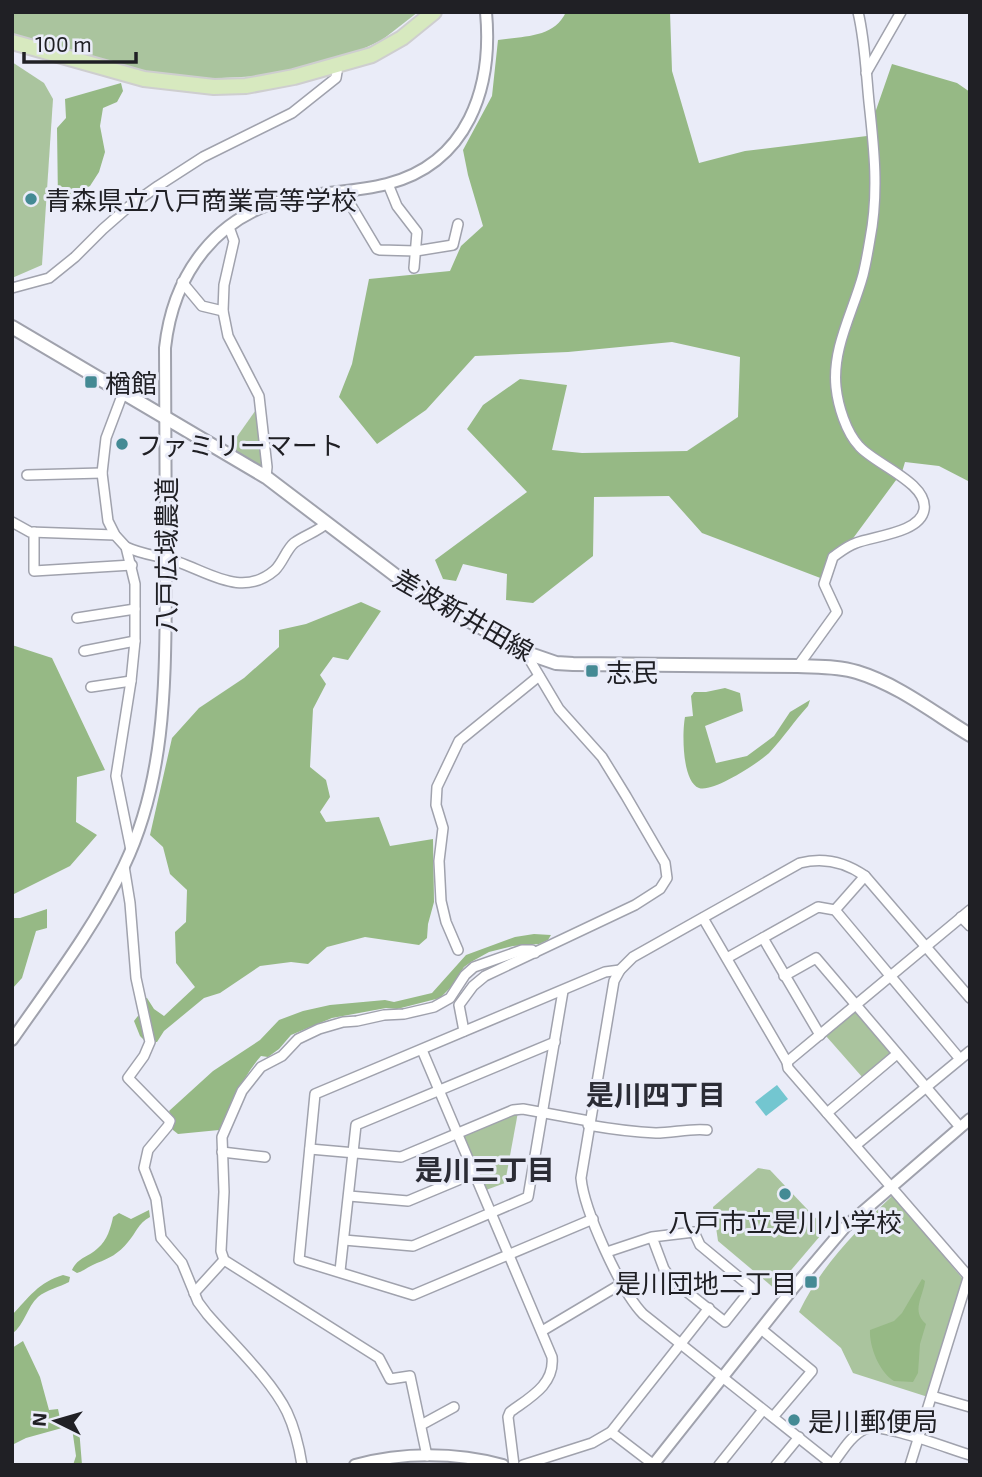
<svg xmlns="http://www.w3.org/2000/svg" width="982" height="1477" font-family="'Exo 2','Noto Sans JP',sans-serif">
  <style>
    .green { fill: #aac49e }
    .forest { fill: #96b985 }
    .water { fill: #73c6d0 }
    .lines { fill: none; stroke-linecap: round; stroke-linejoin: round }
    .minor-casing { stroke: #a0a2ad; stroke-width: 12 }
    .tertiary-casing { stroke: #a0a2ad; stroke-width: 14 }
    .secondary-casing { stroke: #a0a2ad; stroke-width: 16 }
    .primary-casing { stroke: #cececf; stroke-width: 18 }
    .minor { stroke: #fff; stroke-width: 9 }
    .tertiary { stroke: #fff; stroke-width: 10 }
    .secondary { stroke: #fff; stroke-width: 12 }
    .primary { stroke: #d7e9bf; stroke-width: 14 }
    .poi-dot { fill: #448a94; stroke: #eaecf8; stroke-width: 2.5 }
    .labels { text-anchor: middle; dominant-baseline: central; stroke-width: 6; stroke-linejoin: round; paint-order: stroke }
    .poi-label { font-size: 26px; fill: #202025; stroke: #eaecf8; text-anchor: start }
    .street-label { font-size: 26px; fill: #202025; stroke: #eaecf8 }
    .neighbourhood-label { font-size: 28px; font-weight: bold; fill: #2b2c35; stroke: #eaecf8 }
  </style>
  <rect width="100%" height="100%" fill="#eaecf8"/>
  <g class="green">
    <path d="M12 12H418L382 40 352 54 263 76 202 79 143 72 12 36Z"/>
    <path d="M12 62 44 83 53 99 42 265 12 278Z"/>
    <path d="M258 407 264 462 262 466 229 448Z"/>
    <path d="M854 1012H858L890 1050 891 1055 863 1078 826 1036Z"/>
    <path d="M518 1112 505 1183 486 1190 464 1138 465 1133Z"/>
    <path d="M758 1168 770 1170 826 1229 775 1289 718 1241 713 1207Z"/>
    <path d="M893 1195 962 1278 964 1282 928 1397 853 1373 841 1348 799 1312C821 1266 856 1231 893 1195Z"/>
  </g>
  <g class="forest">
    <path d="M566 12H670L672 71 699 163 745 151 867 136 892 64 957 83 970 92V482L939 466 905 462 902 472 823 579 702 533 669 496 594 497 593 556 533 603 506 600 507 574 463 564 456 581 443 579 435 560 527 492 467 429 483 405 520 379 567 385 552 450 582 453 687 451 738 417 740 357 672 342 568 352 475 356 426 410 377 444 339 397 352 364 369 279 450 271 461 246 483 226 468 175 463 150 492 96 498 40C524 36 554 38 566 12Z"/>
    <path d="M121 83 123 91 117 102 103 108 100 126 105 152 99 172 90 186 58 201 57 128 66 118 65 99Z"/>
    <path d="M361 602 381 611 348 660 333 657 320 675 326 684 313 709 310 767 326 780 330 797 320 812 326 822 379 817 390 846 433 839 434 902 428 924 427 938 419 945 365 937 327 947 308 964 291 962 260 966 220 993 204 998 164 1031 157 1042H146L140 1036 134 1021 141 1012 142 998H147L154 1009 164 1016 195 987 176 963 175 932 186 922 187 890 170 874 163 847 150 835 172 738 199 708 244 678 279 647V630L306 624Z"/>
    <path d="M12 645 52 658 105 770 77 777 76 822 97 835 70 866 12 895Z"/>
    <path d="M725 688 740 693 743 711 705 726 716 763 747 756 774 736 790 712 810 700 808 706C795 720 784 737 770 752 760 762 713 793 699 788 682 782 682 733 685 717L693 716 691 696 694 692H706Z"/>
    <path d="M47 909V928L36 931 22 978 12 989V918H20Z"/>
    <path d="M534 934 551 935 548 940 539 944 513 946 489 952 471 962 464 967 451 987 440 998 397 1009 386 1008 332 1018 291 1035 279 1049 268 1057 261 1056C241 1079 233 1104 219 1130L178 1134 173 1130V1118L169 1111 213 1071 260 1040 279 1020 303 1011 330 1005 385 1000 394 1002 432 993 466 955 515 937Z"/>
    <path d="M149 1210 150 1217C138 1223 136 1233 128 1242 118 1254 110 1258 97 1263 89 1266 84 1271 77 1273L72 1270C78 1257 89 1257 98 1248 107 1241 111 1227 113 1217L119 1213 131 1219Z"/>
    <path d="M63 1275 70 1277 69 1282C60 1287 46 1290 38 1297 27 1307 25 1324 12 1334V1315C29 1297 39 1282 63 1275Z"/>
    <path d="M922 1279 925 1281C923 1297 911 1311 926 1324L920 1344 918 1373 913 1382 894 1381C880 1373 869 1347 870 1330L894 1321 902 1313Z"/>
    <path d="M23 1341 40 1377 49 1410 58 1409 62 1428 26 1438 12 1445V1348Z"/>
    <path d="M74 1426 79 1428 82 1465H73L76 1456 72 1428Z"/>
  </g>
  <path class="water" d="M777 1085 788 1099 766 1116 755 1102Z"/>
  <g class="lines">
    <g class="minor-casing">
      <g id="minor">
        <path d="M866 73 901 12"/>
        <path d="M388 184 397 206 417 232 414 268"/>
        <path d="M343 192 377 249 380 250 416 251 453 245 458 224"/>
        <path d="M229 227 234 241 224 285 223 311 228 336 259 396 267 467 266 477"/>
        <path d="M182 282 202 306 223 311"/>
        <path d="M12 288 49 278 75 257 103 229 127 208 158 186 203 157 292 113 336 78 338 66"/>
        <path d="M123 393 106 438 102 473 108 521 115 535 126 547 135 584V641L131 681 116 776 131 850"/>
        <path d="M27 475 102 473"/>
        <path d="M12 522 30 532 115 535"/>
        <path d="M34 532V571L132 565"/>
        <path d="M126 547C143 555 161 556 178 562 210 573 243 598 275 570 283 562 286 550 294 543 305 535 317 532 327 523"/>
        <path d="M77 618 135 609"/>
        <path d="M84 651 135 641"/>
        <path d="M798 666 837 612 824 584 833 557C840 552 847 546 856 543 873 536 920 533 924 510 929 483 874 464 859 446 846 432 838 406 836 387 832 348 853 312 863 275 866 263 868 251 870 239 879 192 874 148 869 102 866 72 865 41 858 12"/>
        <path d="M91 687 131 681"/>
        <path d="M124 866 130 903 136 978 150 1042 144 1056 128 1078 170 1121 168 1126 148 1150 144 1168 156 1199 161 1238 182 1263 198 1302 207 1314C231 1342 271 1379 287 1412 295 1429 299 1446 302 1465"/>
        <path d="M835 910 865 876"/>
        <path d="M961 917 970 926"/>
        <path d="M703 918 787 1062 788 1068 970 1278"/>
        <path d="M763 938 820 1035"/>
        <path d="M458 950 446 922 441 901 439 861 443 828 436 805 437 787 459 741 539 676"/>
        <path d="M727 958 818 907 835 910 960 1059"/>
        <path d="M784 976 816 958 960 1127"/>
        <path d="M464 1031 459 1005 473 986 485 976 635 905 660 889 667 878 665 863 626 796 602 757 559 709 531 662 527 653"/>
        <path d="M422 1050 552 1357C555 1385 529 1398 510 1412L508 1417 514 1465"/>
        <path d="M787 1062 970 910"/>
        <path d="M827 1113 897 1054"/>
        <path d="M588 1125C611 1129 633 1132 656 1133 673 1133 691 1128 707 1130"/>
        <path d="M856 1145 970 1051"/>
        <path d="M310 1149 401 1157 513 1110 523 1109 589 1121"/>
        <path d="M222 1152 265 1157"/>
        <path d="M349 1196 408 1201 475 1173"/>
        <path d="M593 1219 413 1295 299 1260 315 1094 605 972 620 970"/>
        <path d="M344 1240 413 1246 528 1197 563 991"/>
        <path d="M607 1252 652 1237 694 1232 700 1245 752 1288 725 1322 672 1280 664 1269 652 1237"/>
        <path d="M340 1271 356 1125 555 1042"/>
        <path d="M194 1293 224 1260"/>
        <path d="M761 1329 812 1371 773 1417"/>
        <path d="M542 1331 621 1284"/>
        <path d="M932 1396 970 1407"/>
        <path d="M421 1425 454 1407"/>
        <path d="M611 1432 654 1465"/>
        <path d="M427 1456 410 1376 390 1379 379 1358 224 1260 221 1251 224 1192 222 1137 242 1091 261 1067 282 1056 298 1039 319 1029 343 1022 357 1021 384 1015 404 1014 434 1007 450 998 465 975 474 967 522 950H532L535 953"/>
        <path d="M523 1465 592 1443 611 1432 709 1308"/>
        <path d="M719 1465 763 1410"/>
        <path d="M776 1465 799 1437"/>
        <path d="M832 1465C841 1453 851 1435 865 1429 882 1422 949 1449 970 1455"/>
        <path d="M833 1465 643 1314C620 1290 584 1210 581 1178L614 981 620 970 633 957 800 863C823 857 845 862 865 876L970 998"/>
        <path d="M910 1465 968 1278"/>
      </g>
    </g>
    <g class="tertiary-casing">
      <g id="tertiary">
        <path d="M12 1040C51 984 94 928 124 866 167 776 165 679 166 581 166 503 165 425 165 348 173 274 217 213 293 198 324 192 356 192 387 184 468 163 493 88 486 12"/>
        <path d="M355 1465C402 1452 456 1452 503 1465"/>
        <path d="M653 1465 795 1286 845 1227 970 1119"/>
      </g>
    </g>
    <g class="secondary-casing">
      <path id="secondary" d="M12 327 266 477 416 591 527 653 556 663 573 664 798 666C818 667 838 666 857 672 897 684 934 713 970 735"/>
    </g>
    <g class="primary-casing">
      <path id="primary" d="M12 42 144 79 214 87 246 86 294 77 372 55 402 38 434 12"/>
    </g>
    <use href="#minor" class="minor"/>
    <use href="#tertiary" class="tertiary"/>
    <use href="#secondary" class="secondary"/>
    <use href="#primary" class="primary"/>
  </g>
  <g class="poi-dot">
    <circle cx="31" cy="199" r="7"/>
    <rect x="84" y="375" width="14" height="14" rx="3.5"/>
    <circle cx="122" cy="444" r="7"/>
    <rect x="585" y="664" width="14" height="14" rx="3.5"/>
    <circle cx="785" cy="1194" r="7"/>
    <rect x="804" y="1275" width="14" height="14" rx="3.5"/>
    <circle cx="794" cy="1420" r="7"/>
  </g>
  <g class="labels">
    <g class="poi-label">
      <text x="45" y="199">青森県立八戸商業高等学校</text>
      <text x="105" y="382">楢館</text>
      <text x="136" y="444">ファミリーマート</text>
      <text x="606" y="671">志民</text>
      <text x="785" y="1221" text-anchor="middle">八戸市立是川小学校</text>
      <text x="797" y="1282" text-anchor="end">是川団地二丁目</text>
      <text x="808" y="1420">是川郵便局</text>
    </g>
    <g class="street-label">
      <text transform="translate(165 555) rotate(-90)">八戸広域農道</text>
      <text transform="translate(464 614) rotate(30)">差波新井田線</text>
    </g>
    <g class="neighbourhood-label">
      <text x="656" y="1094">是川四丁目</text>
      <text x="485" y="1169">是川三丁目</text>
    </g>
  </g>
  <rect width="982" height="1477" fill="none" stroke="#202025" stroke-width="28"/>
  <g transform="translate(56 1421) rotate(275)" stroke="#eaecf8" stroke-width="5" paint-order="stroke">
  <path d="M0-5L12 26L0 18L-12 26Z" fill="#202025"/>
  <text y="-10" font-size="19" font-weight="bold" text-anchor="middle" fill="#202025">N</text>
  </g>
  <path d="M24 52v10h112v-10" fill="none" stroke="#202025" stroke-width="3.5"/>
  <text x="35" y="52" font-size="21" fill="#202025" stroke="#eaecf8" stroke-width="5" paint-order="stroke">100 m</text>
</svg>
